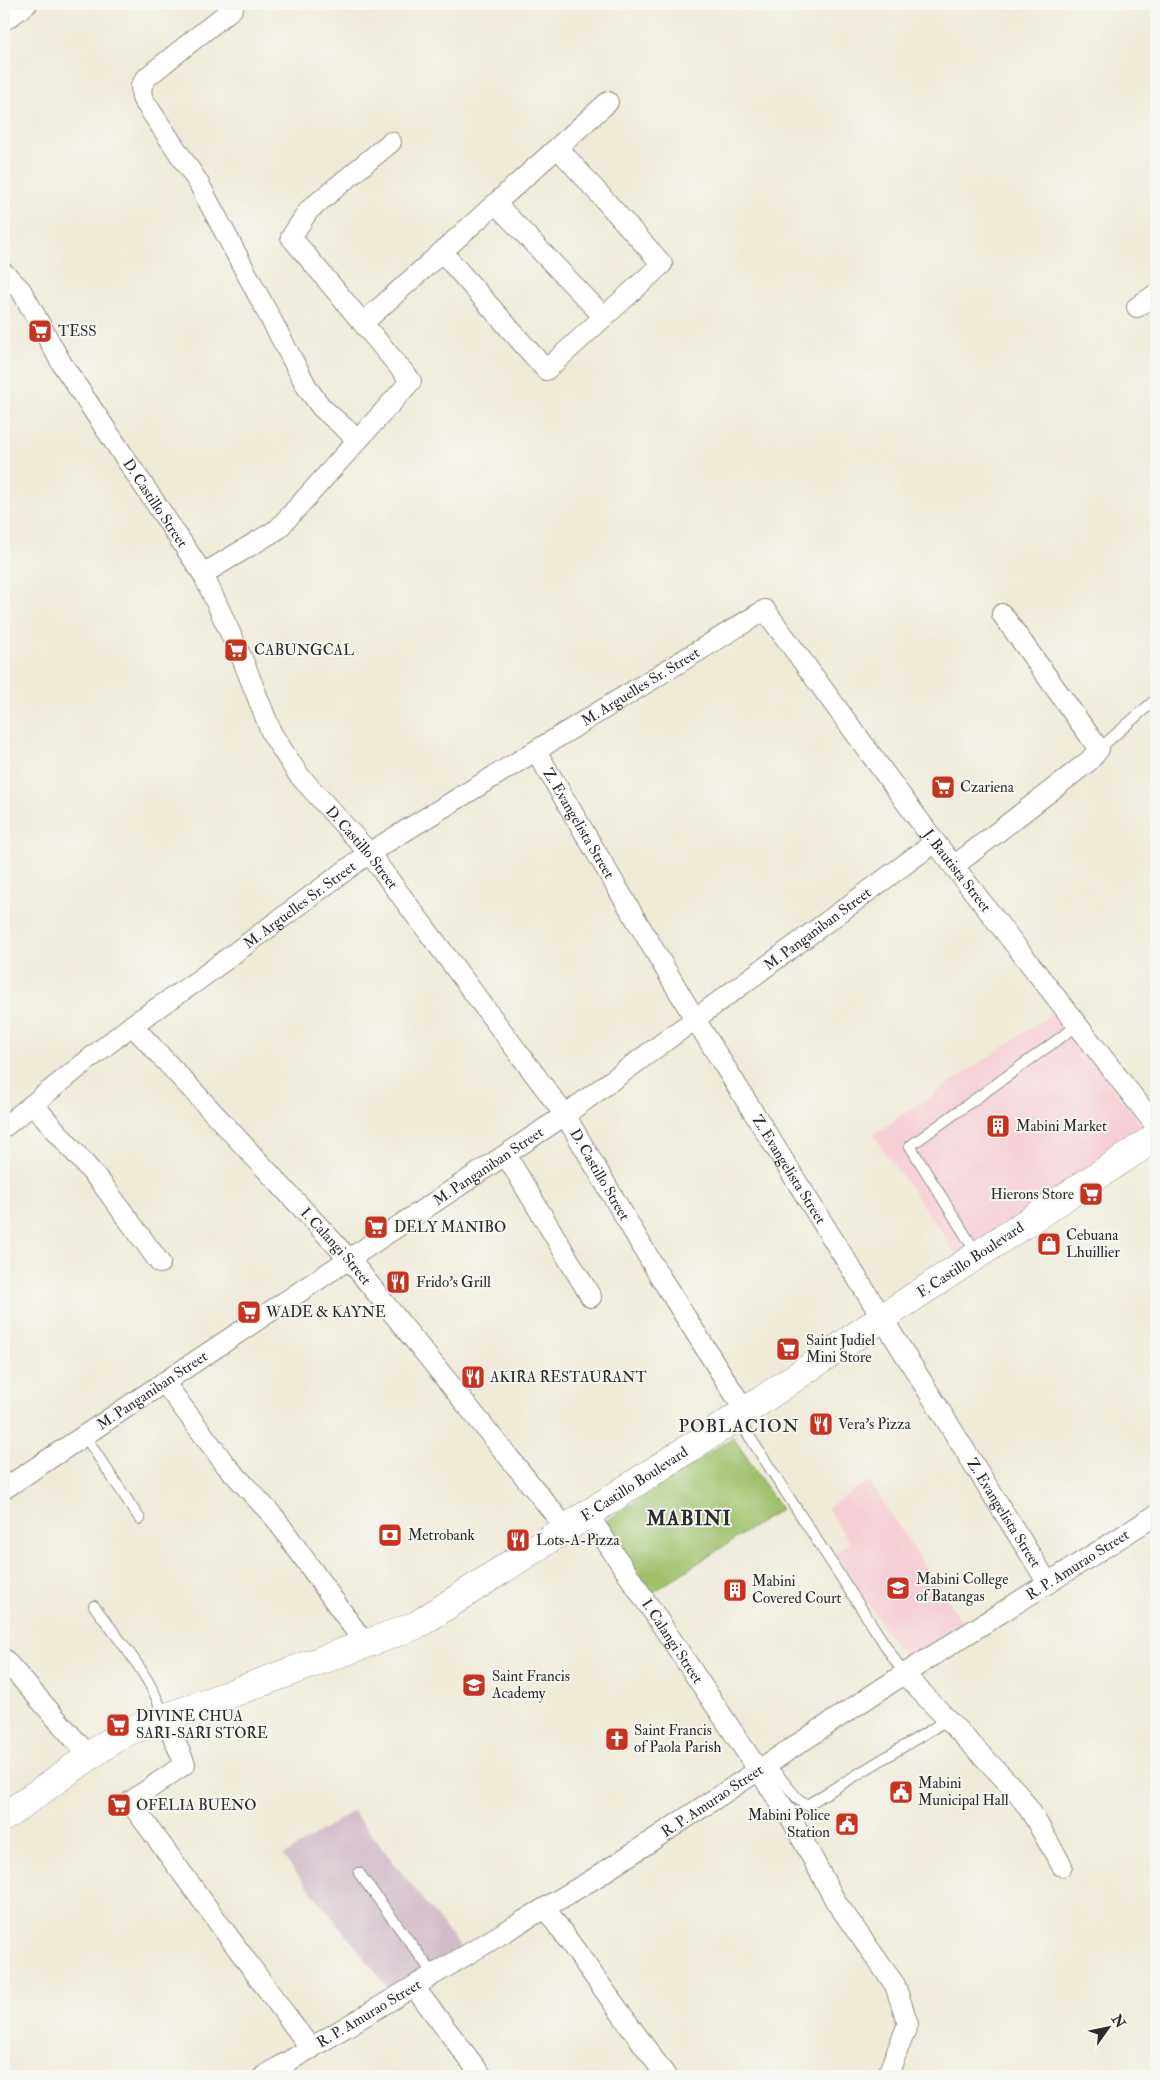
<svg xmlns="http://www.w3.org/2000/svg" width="1160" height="2080" font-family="'IM FELL Double Pica',serif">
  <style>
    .built { fill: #f6cfd6 }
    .industrial { fill: #d1bdc9 }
    .green { fill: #9fc16a; stroke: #65764a }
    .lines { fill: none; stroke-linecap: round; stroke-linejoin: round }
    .lane-casing { stroke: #8e8b82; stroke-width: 12 }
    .street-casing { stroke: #8e8b82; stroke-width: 22 }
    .secondary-casing { stroke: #8e8b82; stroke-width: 29 }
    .lane { stroke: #fff; stroke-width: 10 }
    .street { stroke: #fff; stroke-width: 20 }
    .secondary { stroke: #fff; stroke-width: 28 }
    .labels { text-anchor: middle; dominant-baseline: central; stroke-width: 4; stroke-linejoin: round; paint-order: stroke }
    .poi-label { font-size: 15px; fill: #2b2b2b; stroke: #f6f6f2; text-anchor: start }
    .street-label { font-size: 15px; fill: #2b2b2b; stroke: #f6f6f2 }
    .quarter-label { font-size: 18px; letter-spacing: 1px; fill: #2b2b2b; stroke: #f6f6f2 }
    .district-label { font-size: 20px; font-weight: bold; letter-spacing: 1px; fill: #2b2b2b; stroke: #f6f6f2 }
  </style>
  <rect width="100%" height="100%" fill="#f6f6f2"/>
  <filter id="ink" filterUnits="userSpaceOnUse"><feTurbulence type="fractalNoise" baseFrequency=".02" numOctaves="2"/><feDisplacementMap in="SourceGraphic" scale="10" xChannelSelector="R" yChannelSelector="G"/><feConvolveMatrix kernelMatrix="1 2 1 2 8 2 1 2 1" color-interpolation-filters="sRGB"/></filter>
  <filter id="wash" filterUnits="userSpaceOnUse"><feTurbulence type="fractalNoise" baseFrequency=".0096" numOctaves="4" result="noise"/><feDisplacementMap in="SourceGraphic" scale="20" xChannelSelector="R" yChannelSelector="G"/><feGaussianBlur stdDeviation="1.12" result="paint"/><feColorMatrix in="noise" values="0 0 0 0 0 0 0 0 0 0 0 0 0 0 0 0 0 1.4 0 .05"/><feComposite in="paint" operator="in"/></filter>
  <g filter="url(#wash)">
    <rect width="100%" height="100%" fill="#f0ebd8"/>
    <g class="built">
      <path d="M1056 1011 1145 1130 957 1255 873 1135Z"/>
      <path d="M869 1481 962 1622 905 1660 835 1553 850 1543 827 1508Z"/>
    </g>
    <path class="industrial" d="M353 1811 461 1948 388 1987 283 1856Z"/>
    <path class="green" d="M733 1437 781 1509 652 1593 605 1522Z"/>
  </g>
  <g filter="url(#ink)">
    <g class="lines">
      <g class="lane-casing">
        <g id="lane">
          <path d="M1099 749 1156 699"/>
          <path d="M977 1254 910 1146 1078 1025"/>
          <path d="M738 1419 904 1674"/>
          <path d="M84 1435 140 1519"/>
          <path d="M94 1606C120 1641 150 1675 164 1716"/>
          <path d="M768 1763 798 1799 807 1805 947 1720"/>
          <path d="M359 1873 434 1975"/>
        </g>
      </g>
      <g class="street-casing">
        <g id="street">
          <path d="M234 4 232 9 147 77 141 86 142 98 198 182 308 389 321 407 358 440"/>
          <path d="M8 18 27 4"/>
          <path d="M496 204 604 317"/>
          <path d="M442 252 546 370 662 264 558 148"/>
          <path id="s1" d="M4 273 21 290 62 364 203 574 244 663 272 734 298 774 369 853 565 1115 659 1275 745 1411"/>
          <path d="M1137 307 1156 294"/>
          <path d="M363 323 608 102"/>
          <path d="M203 574 278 529 411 381 291 237 309 210 391 142"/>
          <path id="s2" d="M536 751 695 1019 1048 1583"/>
          <path d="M954 866 1089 761 1099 749 1002 614"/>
          <path id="s3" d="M132 1025 349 1259 565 1527"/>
          <path d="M33 1104 103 1185 160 1263"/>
          <path id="s4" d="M4 1127 132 1025 197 981 369 853 765 610 935 842 1156 1126"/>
          <path d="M506 1155 591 1297"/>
          <path d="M164 1382 225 1464 275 1518 365 1644"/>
          <path id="s5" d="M4 1489 565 1115 935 842"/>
          <path id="s6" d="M587 1513 793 1822 836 1902 895 1985 908 2024 887 2076"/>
          <path d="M4 1659 89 1756"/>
          <path d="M904 1674 1017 1792 1031 1812 1062 1866"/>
          <path d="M165 1718 185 1764 130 1802 311 2049"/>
          <path d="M545 1908 666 2076"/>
          <path d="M414 1987 482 2076"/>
          <path id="s7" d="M264 2076 595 1878 904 1674 1156 1515"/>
        </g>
      </g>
      <g class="secondary-casing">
        <g id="secondary">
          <path id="s8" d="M4 1817 121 1734 417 1625 737 1417 882 1318 1156 1137"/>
        </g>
      </g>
      <use href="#lane" class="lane"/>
      <use href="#street" class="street"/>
      <use href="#secondary" class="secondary"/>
    </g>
  </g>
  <defs>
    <g id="supermarket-square" transform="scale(1.25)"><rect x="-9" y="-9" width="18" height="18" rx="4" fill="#c8321e" stroke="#f6f6f2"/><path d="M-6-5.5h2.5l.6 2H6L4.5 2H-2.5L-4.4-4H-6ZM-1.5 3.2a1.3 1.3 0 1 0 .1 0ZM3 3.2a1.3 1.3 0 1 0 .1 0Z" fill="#fff"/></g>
    <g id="building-square" transform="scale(1.25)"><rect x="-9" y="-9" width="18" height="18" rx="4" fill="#c8321e" stroke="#f6f6f2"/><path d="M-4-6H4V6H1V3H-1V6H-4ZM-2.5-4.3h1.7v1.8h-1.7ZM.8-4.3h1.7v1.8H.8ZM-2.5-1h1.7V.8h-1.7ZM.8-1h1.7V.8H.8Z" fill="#fff"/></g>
    <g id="shop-square" transform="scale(1.25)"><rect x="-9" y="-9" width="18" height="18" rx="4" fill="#c8321e" stroke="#f6f6f2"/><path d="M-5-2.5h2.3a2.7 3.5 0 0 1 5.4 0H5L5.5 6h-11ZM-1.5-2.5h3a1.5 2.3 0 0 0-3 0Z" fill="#fff"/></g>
    <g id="restaurant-square" transform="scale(1.25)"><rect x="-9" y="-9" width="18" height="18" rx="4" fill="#c8321e" stroke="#f6f6f2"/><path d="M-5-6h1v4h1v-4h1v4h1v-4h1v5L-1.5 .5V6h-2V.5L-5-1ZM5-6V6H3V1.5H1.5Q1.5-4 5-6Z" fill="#fff"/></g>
    <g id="bank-square" transform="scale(1.25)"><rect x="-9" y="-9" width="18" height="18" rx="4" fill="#c8321e" stroke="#f6f6f2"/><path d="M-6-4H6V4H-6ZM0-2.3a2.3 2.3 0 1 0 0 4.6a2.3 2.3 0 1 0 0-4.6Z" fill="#fff"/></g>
    <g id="university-square" transform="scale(1.25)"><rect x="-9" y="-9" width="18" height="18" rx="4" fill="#c8321e" stroke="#f6f6f2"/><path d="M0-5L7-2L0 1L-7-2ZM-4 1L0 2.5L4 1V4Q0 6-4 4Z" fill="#fff"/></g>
    <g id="school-square" transform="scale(1.25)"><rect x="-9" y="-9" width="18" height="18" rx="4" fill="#c8321e" stroke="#f6f6f2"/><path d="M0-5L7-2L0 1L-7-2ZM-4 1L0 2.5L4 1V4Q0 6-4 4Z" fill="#fff"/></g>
    <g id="church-square" transform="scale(1.25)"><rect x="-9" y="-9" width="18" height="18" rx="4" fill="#c8321e" stroke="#f6f6f2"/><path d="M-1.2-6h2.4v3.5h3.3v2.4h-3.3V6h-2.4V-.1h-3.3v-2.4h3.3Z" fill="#fff"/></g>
    <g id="civic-square" transform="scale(1.25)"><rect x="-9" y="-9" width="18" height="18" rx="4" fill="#c8321e" stroke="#f6f6f2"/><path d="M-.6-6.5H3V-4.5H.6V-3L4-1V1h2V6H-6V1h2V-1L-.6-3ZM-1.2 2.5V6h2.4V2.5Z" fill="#fff"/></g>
  </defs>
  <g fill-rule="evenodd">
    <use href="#supermarket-square" x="40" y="331"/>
    <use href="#supermarket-square" x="236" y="650"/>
    <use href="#supermarket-square" x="943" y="787"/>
    <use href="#building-square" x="998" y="1126"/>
    <use href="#supermarket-square" x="1091" y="1194"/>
    <use href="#supermarket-square" x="376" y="1227"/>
    <use href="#shop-square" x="1049" y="1244"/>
    <use href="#restaurant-square" x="398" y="1282"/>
    <use href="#supermarket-square" x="249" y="1312"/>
    <use href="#supermarket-square" x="788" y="1349"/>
    <use href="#restaurant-square" x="473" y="1377"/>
    <use href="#restaurant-square" x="821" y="1424"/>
    <use href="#bank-square" x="390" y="1535"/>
    <use href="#restaurant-square" x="518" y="1540"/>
    <use href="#university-square" x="898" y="1588"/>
    <use href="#building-square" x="735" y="1590"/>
    <use href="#school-square" x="474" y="1685"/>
    <use href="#supermarket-square" x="118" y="1725"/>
    <use href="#church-square" x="617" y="1739"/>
    <use href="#civic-square" x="901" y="1792"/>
    <use href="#supermarket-square" x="119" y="1805"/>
    <use href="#civic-square" x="847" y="1824"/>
  </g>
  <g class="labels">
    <g class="poi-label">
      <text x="58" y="331">TESS</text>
      <text x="254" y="650">CABUNGCAL</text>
      <text x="960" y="787">Czariena</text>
      <text x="1016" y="1126">Mabini Market</text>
      <text x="1074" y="1194" text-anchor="end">Hierons Store</text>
      <text x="394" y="1227">DELY MANIBO</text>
      <text x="1066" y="1235">Cebuana<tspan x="1066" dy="17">Lhuillier</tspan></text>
      <text x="416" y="1282">Frido's Grill</text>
      <text x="266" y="1312">WADE &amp; KAYNE</text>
      <text x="806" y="1340">Saint Judiel<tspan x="806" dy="17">Mini Store</tspan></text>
      <text x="490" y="1377">AKIRA RESTAURANT</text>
      <text x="838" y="1424">Vera's Pizza</text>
      <text x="408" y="1535">Metrobank</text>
      <text x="536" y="1540">Lots-A-Pizza</text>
      <text x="916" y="1579">Mabini College<tspan x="916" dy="17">of Batangas</tspan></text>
      <text x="752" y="1581">Mabini<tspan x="752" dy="17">Covered Court</tspan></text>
      <text x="492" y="1676">Saint Francis<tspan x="492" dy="17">Academy</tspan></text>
      <text x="136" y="1716">DIVINE CHUA<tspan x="136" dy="17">SARI-SARI STORE</tspan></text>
      <text x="634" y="1730">Saint Francis<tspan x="634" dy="17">of Paola Parish</tspan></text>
      <text x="918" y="1783">Mabini<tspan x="918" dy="17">Municipal Hall</tspan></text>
      <text x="136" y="1805">OFELIA BUENO</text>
      <text x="830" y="1815" text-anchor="end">Mabini Police<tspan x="830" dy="17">Station</tspan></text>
    </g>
    <g class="street-label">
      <text stroke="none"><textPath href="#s1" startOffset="276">D. Castillo Street</textPath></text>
      <text stroke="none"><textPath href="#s4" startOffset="775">M. Arguelles Sr. Street</textPath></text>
      <text stroke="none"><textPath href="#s2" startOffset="84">Z. Evangelista Street</textPath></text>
      <text stroke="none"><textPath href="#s1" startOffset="681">D. Castillo Street</textPath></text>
      <text stroke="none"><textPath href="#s4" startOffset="1245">J. Bautista Street</textPath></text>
      <text stroke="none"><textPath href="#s4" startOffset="370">M. Arguelles Sr. Street</textPath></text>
      <text stroke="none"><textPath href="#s5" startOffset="988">M. Panganiban Street</textPath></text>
      <text stroke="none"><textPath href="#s5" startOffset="582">M. Panganiban Street</textPath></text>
      <text stroke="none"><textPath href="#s2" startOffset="489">Z. Evangelista Street</textPath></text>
      <text stroke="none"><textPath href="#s1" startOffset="1086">D. Castillo Street</textPath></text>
      <text stroke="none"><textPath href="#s3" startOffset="301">I. Calangi Street</textPath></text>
      <text stroke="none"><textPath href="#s8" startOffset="1122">F. Castillo Boulevard</textPath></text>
      <text stroke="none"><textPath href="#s5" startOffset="178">M. Panganiban Street</textPath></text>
      <text stroke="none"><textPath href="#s8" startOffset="718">F. Castillo Boulevard</textPath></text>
      <text stroke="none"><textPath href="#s2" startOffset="894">Z. Evangelista Street</textPath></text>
      <text stroke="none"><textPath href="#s7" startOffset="961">R. P. Amurao Street</textPath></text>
      <text stroke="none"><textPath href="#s6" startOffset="154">I. Calangi Street</textPath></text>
      <text stroke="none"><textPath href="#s7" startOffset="526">R. P. Amurao Street</textPath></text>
      <text stroke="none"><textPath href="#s7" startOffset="122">R. P. Amurao Street</textPath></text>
    </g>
    <g class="quarter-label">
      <text x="739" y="1426">POBLACION</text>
    </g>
    <g class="district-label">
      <text x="689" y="1518">MABINI</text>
    </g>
  </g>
  <rect width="1160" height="2080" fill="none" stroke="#f6f6f2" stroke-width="20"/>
  <g transform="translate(1108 2028) rotate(57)" stroke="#f6f6f2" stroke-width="4" paint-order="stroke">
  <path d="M0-4L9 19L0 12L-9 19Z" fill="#2b2b2b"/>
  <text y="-8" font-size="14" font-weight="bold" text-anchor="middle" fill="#2b2b2b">N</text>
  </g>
</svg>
